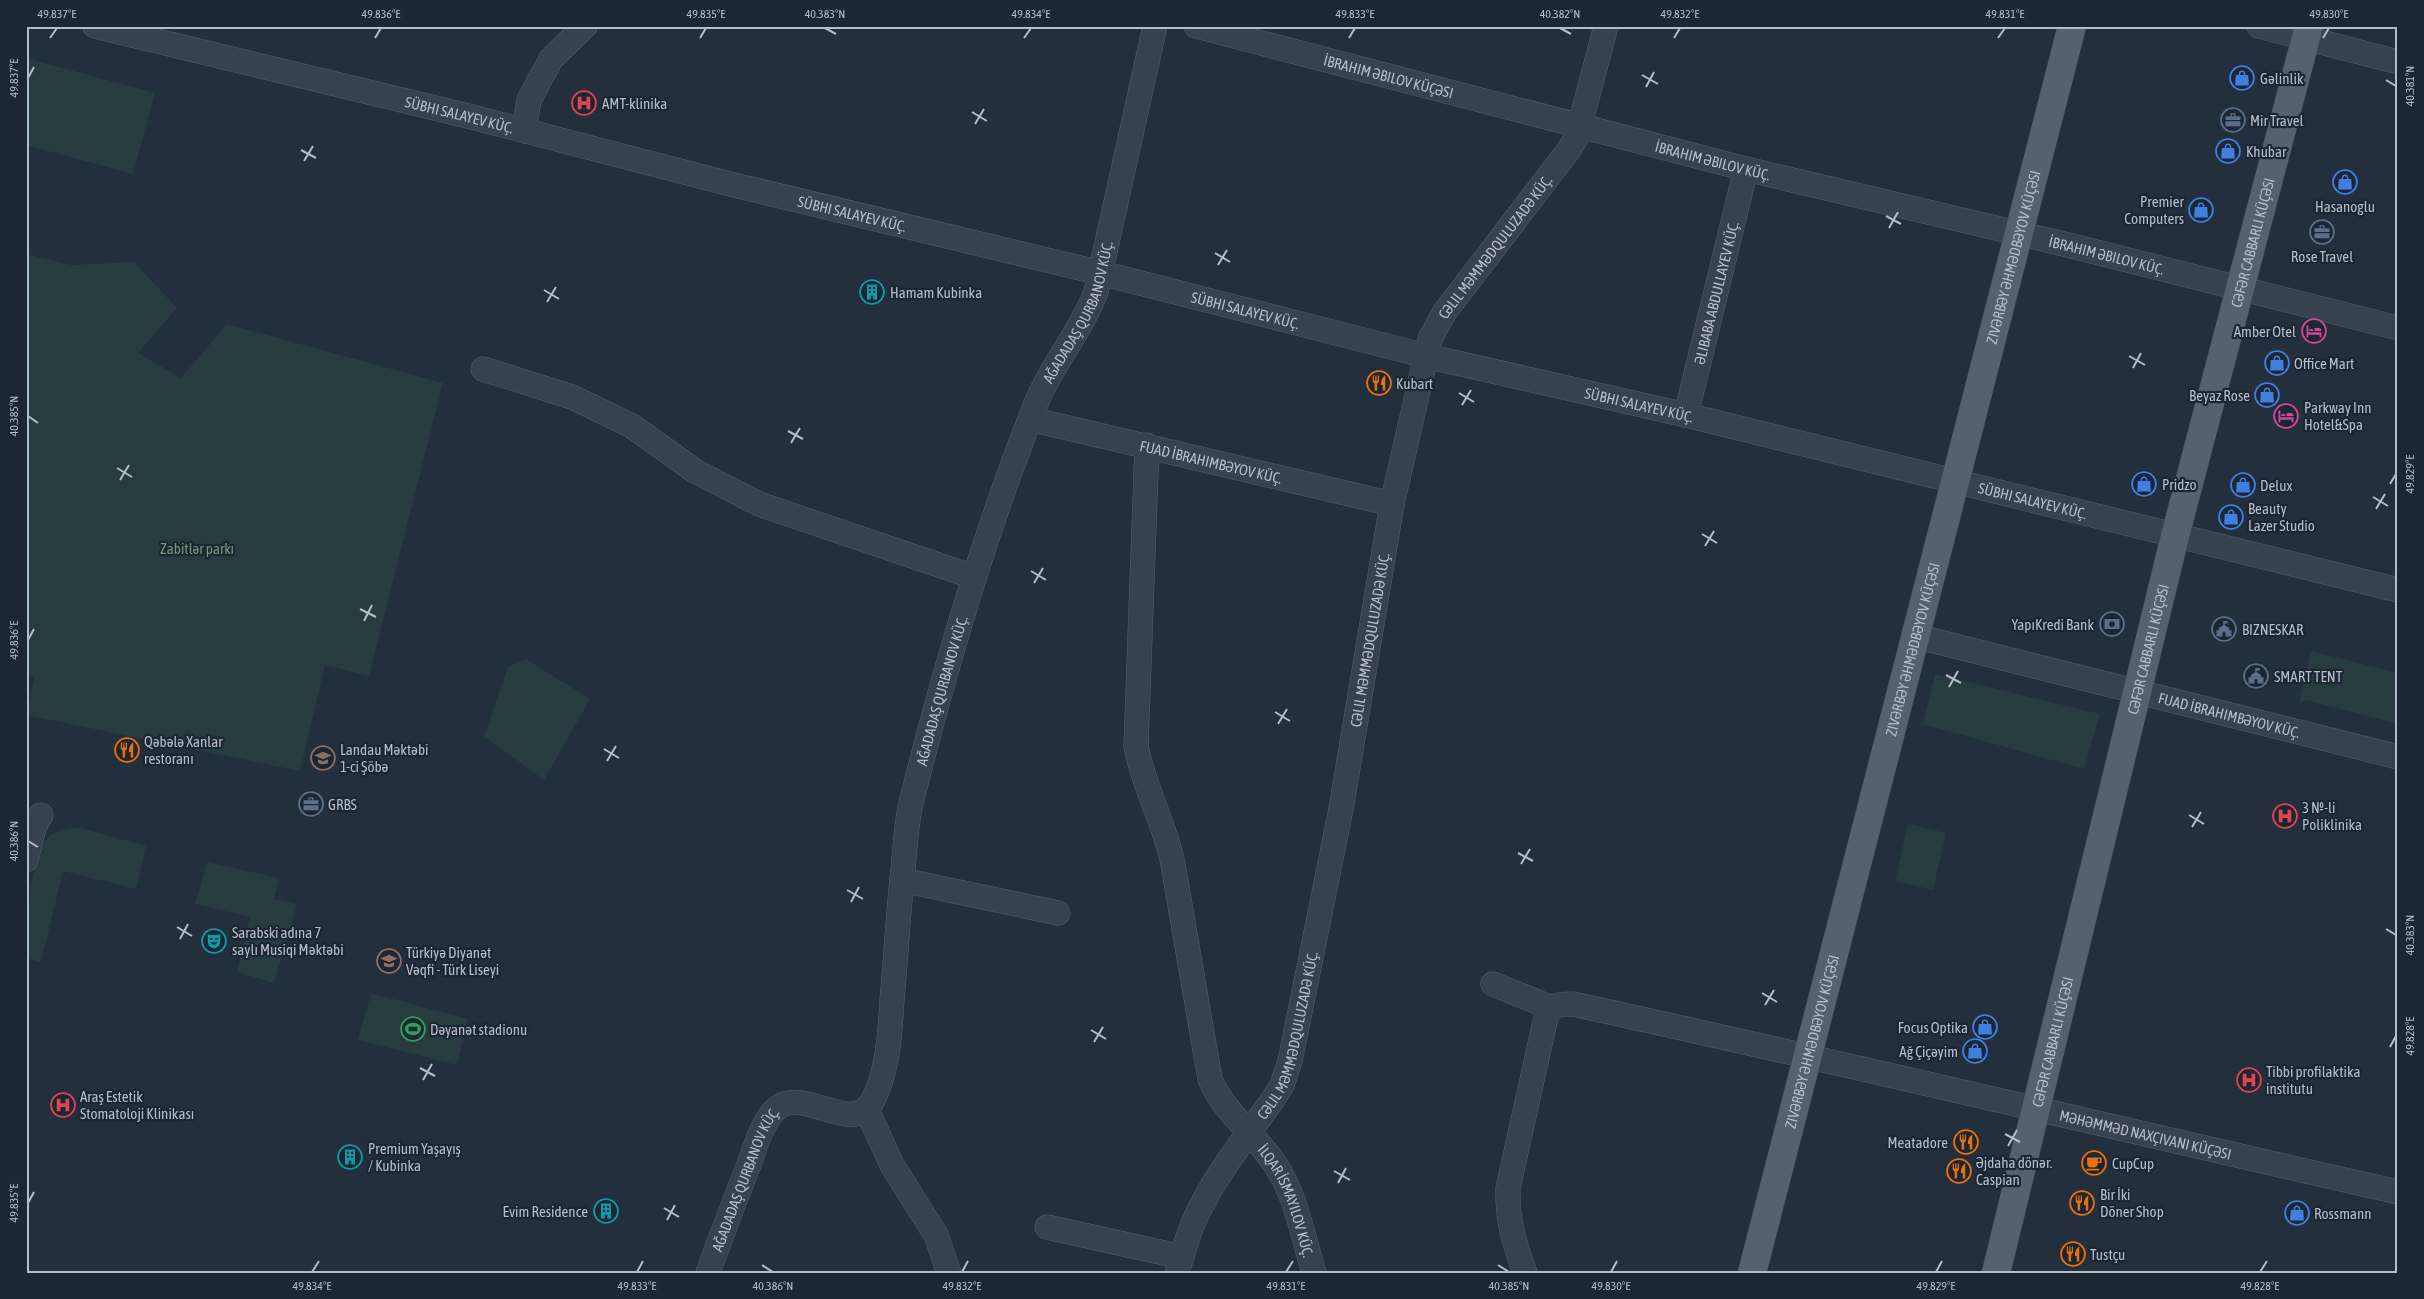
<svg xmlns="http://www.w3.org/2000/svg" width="2424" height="1299" font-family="'Asap Condensed',sans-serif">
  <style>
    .green { fill: #263c3f }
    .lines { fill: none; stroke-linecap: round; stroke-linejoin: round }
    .street-casing { stroke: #565f6c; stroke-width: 25 }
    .primary-casing { stroke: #414a57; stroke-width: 29 }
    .street { stroke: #38414e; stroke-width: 24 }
    .primary { stroke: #56606e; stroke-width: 28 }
    .ticks { fill: none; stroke: #b4bcc9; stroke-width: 2 }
    .labels { text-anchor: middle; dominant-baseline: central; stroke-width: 4.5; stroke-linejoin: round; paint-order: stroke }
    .street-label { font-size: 15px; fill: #b4bcc9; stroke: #1d2633 }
    .poi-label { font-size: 15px; fill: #b4bcc9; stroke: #1d2633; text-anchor: start }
    .park-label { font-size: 15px; fill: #6b9a76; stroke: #1d2633 }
    .neatline { fill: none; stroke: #b4bcc9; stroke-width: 2 }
    .ticks-label { font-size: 12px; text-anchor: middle; fill: #b4bcc9 }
  </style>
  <rect width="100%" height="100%" fill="#242f3e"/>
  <g class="green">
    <path d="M26 58 155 93 133 174 26 145Z"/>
    <path d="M26 254 71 265 134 262 177 308 138 353 181 378 227 324 443 383 369 676 325 665 300 771 26 715 35 677 26 675Z"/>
    <path d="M2311 651 2398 673V724L2306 700 2299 703Z"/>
    <path d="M526 659 590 699 544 780 484 736 508 667Z"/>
    <path d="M1935 674 2100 714 2084 769 1923 724Z"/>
    <path d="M1908 824 1946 833 1933 890 1895 881Z"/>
    <path d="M77 827 146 846 136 889 63 871 41 962 26 958C26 931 29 851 51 835 57 831 69 830 77 827Z"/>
    <path d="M207 862 279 878 274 899 297 904 274 983 237 972 250 917 195 904Z"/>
    <path d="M371 993 468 1019 457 1065 358 1040Z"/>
  </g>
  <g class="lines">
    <g class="street-casing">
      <g id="street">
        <path id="s1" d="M95 26 468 116 734 185 1101 273 1426 356 1686 415 2398 590"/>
        <path id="s2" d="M1196 26 1746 169 2068 245 2398 328"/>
        <path d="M2259 26 2398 62"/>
        <path d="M524 131 529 100 551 59 585 26"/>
        <path d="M483 369 572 397 632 426 695 471 759 504 974 577"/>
        <path id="s3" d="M1686 415 1746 169"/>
        <path id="s4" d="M1030 419 1392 504"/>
        <path id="s5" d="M1147 445 1136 746C1143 785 1163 820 1172 859L1210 1079C1224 1113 1255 1134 1275 1164 1296 1195 1303 1237 1314 1273"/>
        <path id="s6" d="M1915 636 2398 757"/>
        <path d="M26 860 34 828 41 815"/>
        <path d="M902 880 1058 913"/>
        <path d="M1493 984 1552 1008"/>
        <path d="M867 1110 892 1165 936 1235 949 1273"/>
        <path d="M1047 1227 1182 1257"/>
        <path id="s7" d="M708 1273C720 1239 733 1205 746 1172 754 1153 760 1125 775 1110 803 1083 853 1139 873 1100 888 1071 890 1033 892 1000 896 957 898 913 903 870 905 848 906 825 911 803 945 667 985 531 1037 401 1053 363 1081 331 1096 292L1155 26"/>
        <path id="s8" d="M1177 1273C1182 1256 1187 1237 1194 1221 1214 1176 1246 1137 1274 1098L1282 1085 1290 1061 1341 809 1392 504 1430 339 1444 313 1568 151 1577 136 1606 26"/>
        <path id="s9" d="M1525 1273C1514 1242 1507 1221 1508 1188L1546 1017C1552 1004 1560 1004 1573 1004 1849 1064 2123 1130 2398 1192"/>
      </g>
    </g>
    <g class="primary-casing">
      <g id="primary">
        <path id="s10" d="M1752 1273 2072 26"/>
        <path id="s11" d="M1996 1273 2175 536 2309 26"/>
      </g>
    </g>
    <use href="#street" class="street"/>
    <use href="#primary" class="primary"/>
  </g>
  <path class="ticks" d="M825 28 836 34M1560 28 1571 34M50 38 57 28M375 38 381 28M700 38 706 28M1024 38 1031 28M1349 38 1355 28M1674 38 1680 28M1998 38 2005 28M2323 38 2329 28M1642 75 1658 84M28 78 34 67M2386 80 2396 86M1646 87 1654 72M972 112 987 121M975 124 984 109M301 150 316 158M304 161 313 146M1886 216 1901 224M1889 228 1898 212M1215 253 1230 262M1218 265 1227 250M544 290 559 299M547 302 556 287M2129 356 2145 365M2133 368 2141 353M1459 393 1474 402M1462 405 1471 390M28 416 38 423M788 431 803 439M791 443 800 428M117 468 132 477M120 480 129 465M2390 484 2396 474M2373 497 2388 506M2376 509 2385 494M1702 534 1717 543M1705 546 1714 531M1031 571 1046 580M1034 583 1043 568M360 609 376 617M364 621 372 605M28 640 34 629M1946 675 1961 683M1949 687 1958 671M1275 712 1290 721M1278 724 1287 709M604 749 619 758M607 761 616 746M2189 815 2204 824M2192 827 2201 812M28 841 38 847M1518 853 1533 861M1521 864 1530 849M847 890 863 899M851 902 859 887M177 927 192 936M2386 929 2396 935M180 939 188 924M1762 993 1777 1002M1765 1005 1774 990M1091 1030 1106 1039M1094 1042 1103 1027M2390 1047 2396 1036M420 1068 435 1076M423 1080 432 1064M2005 1134 2020 1142M2008 1146 2017 1130M1334 1171 1350 1180M1338 1183 1346 1168M28 1203 34 1192M664 1208 679 1217M667 1220 675 1205M762 1265 773 1272M1498 1265 1509 1272M312 1272 319 1261M637 1272 643 1261M962 1272 968 1261M1286 1272 1293 1261M1611 1272 1617 1261M1936 1272 1942 1261M2260 1272 2267 1261"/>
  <defs>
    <g id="shop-ring" transform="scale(1.25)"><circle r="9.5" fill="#1d2633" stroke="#3f7fe0" stroke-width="1.5"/><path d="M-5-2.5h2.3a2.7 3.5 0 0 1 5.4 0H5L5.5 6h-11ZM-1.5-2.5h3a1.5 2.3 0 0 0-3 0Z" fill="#3f7fe0"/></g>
    <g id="hospital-ring" transform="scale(1.25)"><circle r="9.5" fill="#1d2633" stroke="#e0444e" stroke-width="1.5"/><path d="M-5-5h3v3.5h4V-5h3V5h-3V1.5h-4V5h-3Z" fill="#e0444e"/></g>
    <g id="office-ring" transform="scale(1.25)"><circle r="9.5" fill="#1d2633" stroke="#5c6f8a" stroke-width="1.5"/><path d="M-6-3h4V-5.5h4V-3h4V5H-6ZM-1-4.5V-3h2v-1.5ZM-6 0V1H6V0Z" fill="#5c6f8a"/></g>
    <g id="building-ring" transform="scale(1.25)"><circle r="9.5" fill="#1d2633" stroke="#0f9aa8" stroke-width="1.5"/><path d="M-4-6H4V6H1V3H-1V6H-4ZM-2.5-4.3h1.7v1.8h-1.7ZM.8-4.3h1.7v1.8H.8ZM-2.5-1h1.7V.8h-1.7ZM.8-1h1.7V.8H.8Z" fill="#0f9aa8"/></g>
    <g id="hotel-ring" transform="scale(1.25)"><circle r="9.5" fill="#1d2633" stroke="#d1479c" stroke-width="1.5"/><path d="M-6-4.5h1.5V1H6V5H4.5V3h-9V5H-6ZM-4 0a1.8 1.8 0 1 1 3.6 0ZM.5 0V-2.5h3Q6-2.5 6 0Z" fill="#d1479c"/></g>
    <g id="restaurant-ring" transform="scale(1.25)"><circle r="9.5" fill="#1d2633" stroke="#e8710a" stroke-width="1.5"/><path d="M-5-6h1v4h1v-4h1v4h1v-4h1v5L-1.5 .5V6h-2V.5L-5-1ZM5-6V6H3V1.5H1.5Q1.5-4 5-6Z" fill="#e8710a"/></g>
    <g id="bank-ring" transform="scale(1.25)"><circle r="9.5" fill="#1d2633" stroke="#5c6f8a" stroke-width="1.5"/><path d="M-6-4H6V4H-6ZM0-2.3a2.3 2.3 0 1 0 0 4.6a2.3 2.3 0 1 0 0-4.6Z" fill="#5c6f8a"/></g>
    <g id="civic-ring" transform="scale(1.25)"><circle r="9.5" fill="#1d2633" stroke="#5c6f8a" stroke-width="1.5"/><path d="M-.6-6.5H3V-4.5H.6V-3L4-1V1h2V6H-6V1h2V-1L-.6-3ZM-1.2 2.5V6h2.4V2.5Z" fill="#5c6f8a"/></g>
    <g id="school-ring" transform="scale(1.25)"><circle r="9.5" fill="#1d2633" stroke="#8d6e63" stroke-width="1.5"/><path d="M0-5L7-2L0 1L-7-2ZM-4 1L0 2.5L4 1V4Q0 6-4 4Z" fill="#8d6e63"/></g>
    <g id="theatre-ring" transform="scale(1.25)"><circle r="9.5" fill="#1d2633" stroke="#0f9aa8" stroke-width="1.5"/><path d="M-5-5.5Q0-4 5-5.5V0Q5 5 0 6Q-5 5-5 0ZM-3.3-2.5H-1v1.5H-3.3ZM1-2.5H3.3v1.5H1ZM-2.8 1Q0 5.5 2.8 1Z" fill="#0f9aa8"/></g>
    <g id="stadium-ring" transform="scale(1.25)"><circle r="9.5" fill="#1d2633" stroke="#2e9e5b" stroke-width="1.5"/><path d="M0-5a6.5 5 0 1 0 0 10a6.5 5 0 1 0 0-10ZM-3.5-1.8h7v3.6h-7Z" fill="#2e9e5b"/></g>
    <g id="cafe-ring" transform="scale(1.25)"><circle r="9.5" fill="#1d2633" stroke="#e8710a" stroke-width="1.5"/><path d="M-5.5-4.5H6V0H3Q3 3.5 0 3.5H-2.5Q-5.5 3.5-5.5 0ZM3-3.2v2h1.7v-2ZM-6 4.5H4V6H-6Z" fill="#e8710a"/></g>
  </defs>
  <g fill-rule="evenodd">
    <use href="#shop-ring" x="2242" y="78"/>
    <use href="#hospital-ring" x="584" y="103"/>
    <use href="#office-ring" x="2233" y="120"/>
    <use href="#shop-ring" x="2228" y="151"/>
    <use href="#shop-ring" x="2345" y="182"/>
    <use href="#shop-ring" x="2201" y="210"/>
    <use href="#office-ring" x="2322" y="232"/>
    <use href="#building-ring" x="872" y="292"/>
    <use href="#hotel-ring" x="2314" y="331"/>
    <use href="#shop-ring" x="2277" y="363"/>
    <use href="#restaurant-ring" x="1379" y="383"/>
    <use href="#shop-ring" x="2267" y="395"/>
    <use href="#hotel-ring" x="2286" y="416"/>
    <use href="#shop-ring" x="2144" y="484"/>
    <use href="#shop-ring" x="2243" y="485"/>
    <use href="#shop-ring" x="2231" y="517"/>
    <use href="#bank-ring" x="2112" y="624"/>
    <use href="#civic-ring" x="2224" y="629"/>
    <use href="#civic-ring" x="2256" y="676"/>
    <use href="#restaurant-ring" x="127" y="750"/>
    <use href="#school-ring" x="323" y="758"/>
    <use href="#office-ring" x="311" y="804"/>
    <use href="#hospital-ring" x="2285" y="816"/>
    <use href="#theatre-ring" x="214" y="941"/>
    <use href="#school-ring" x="389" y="961"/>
    <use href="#shop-ring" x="1985" y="1027"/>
    <use href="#stadium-ring" x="413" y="1029"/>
    <use href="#shop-ring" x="1975" y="1051"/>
    <use href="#hospital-ring" x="2249" y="1080"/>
    <use href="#hospital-ring" x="63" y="1105"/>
    <use href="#restaurant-ring" x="1966" y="1142"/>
    <use href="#building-ring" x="350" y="1157"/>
    <use href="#cafe-ring" x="2094" y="1163"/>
    <use href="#restaurant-ring" x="1959" y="1171"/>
    <use href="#restaurant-ring" x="2082" y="1203"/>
    <use href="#building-ring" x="606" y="1211"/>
    <use href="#shop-ring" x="2297" y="1213"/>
    <use href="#restaurant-ring" x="2073" y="1254"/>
  </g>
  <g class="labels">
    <g class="street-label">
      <text stroke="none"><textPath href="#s2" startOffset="199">İBRAHIM ƏBILOV KÜÇƏSI</textPath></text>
      <text stroke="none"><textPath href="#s1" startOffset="375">SÜBHI SALAYEV KÜÇ.</textPath></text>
      <text stroke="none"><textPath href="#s2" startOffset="534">İBRAHIM ƏBILOV KÜÇ.</textPath></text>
      <text stroke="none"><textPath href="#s1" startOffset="780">SÜBHI SALAYEV KÜÇ.</textPath></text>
      <text stroke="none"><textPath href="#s11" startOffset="1062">CƏFƏR CABBARLI KÜÇƏSI</textPath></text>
      <text stroke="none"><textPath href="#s8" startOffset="1091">CƏLIL MƏMMƏDQULUZADƏ KÜÇ.</textPath></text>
      <text stroke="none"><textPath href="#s2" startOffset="939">İBRAHIM ƏBILOV KÜÇ.</textPath></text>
      <text stroke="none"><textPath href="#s10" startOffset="1049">ZIVƏRBƏY ƏHMƏDBƏYOV KÜÇƏSI</textPath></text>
      <text stroke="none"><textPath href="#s3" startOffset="126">ƏLIBABA ABDULLAYEV KÜÇ.</textPath></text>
      <text stroke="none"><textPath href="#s7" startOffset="1105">AĞADADAŞ QURBANOV KÜÇ.</textPath></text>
      <text stroke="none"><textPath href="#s1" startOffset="1185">SÜBHI SALAYEV KÜÇ.</textPath></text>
      <text stroke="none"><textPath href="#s1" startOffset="1590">SÜBHI SALAYEV KÜÇ.</textPath></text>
      <text stroke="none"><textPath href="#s4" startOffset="186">FUAD İBRAHIMBƏYOV KÜÇ.</textPath></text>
      <text stroke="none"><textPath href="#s1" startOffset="1995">SÜBHI SALAYEV KÜÇ.</textPath></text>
      <text stroke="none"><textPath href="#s8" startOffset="671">CƏLIL MƏMMƏDQULUZADƏ KÜÇ.</textPath></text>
      <text stroke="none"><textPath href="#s11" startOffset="642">CƏFƏR CABBARLI KÜÇƏSI</textPath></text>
      <text stroke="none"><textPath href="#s10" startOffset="644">ZIVƏRBƏY ƏHMƏDBƏYOV KÜÇƏSI</textPath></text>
      <text stroke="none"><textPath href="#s7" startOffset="701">AĞADADAŞ QURBANOV KÜÇ.</textPath></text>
      <text stroke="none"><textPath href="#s6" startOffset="324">FUAD İBRAHIMBƏYOV KÜÇ.</textPath></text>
      <text stroke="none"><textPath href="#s8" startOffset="266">CƏLIL MƏMMƏDQULUZADƏ KÜÇ.</textPath></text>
      <text stroke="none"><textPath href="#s10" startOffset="239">ZIVƏRBƏY ƏHMƏDBƏYOV KÜÇƏSI</textPath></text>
      <text stroke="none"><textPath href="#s11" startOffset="238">CƏFƏR CABBARLI KÜÇƏSI</textPath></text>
      <text stroke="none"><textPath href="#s9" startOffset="882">MƏHƏMMƏD NAXÇIVANI KÜÇƏSI</textPath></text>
      <text stroke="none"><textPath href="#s7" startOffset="101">AĞADADAŞ QURBANOV KÜÇ.</textPath></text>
      <text stroke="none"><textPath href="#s5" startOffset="789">İLQAR İSMAYILOV KÜÇ.</textPath></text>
    </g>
    <g class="poi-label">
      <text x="2260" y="78">Gəlinlik</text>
      <text x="602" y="103">AMT-klinika</text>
      <text x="2250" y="120">Mir Travel</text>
      <text x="2246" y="151">Khubar</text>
      <text x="2184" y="201" text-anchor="end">Premier<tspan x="2184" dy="17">Computers</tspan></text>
      <text x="2345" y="206" text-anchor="middle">Hasanoglu</text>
      <text x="2322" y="256" text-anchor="middle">Rose Travel</text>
      <text x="890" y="292">Hamam Kubinka</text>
      <text x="2296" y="331" text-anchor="end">Amber Otel</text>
      <text x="2294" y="363">Office Mart</text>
      <text x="1396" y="383">Kubart</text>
      <text x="2250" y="395" text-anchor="end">Beyaz Rose</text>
      <text x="2304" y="407">Parkway Inn<tspan x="2304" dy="17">Hotel&amp;Spa</tspan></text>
      <text x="2162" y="484">Pridzo</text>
      <text x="2260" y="485">Delux</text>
      <text x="2248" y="508">Beauty<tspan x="2248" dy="17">Lazer Studio</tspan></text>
      <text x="2094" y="624" text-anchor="end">YapıKredi Bank</text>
      <text x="2242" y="629">BIZNESKAR</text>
      <text x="2274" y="676">SMART TENT</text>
      <text x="144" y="741">Qəbələ Xanlar<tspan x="144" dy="17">restoranı</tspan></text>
      <text x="340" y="749">Landau Məktəbi<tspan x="340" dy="17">1-ci Şöbə</tspan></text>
      <text x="328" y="804">GRBS</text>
      <text x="2302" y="807">3 №-li<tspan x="2302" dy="17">Poliklinika</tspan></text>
      <text x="232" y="932">Sarabski adına 7<tspan x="232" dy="17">saylı Musiqi Məktəbi</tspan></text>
      <text x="406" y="952">Türkiyə Diyanət<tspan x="406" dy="17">Vəqfi - Türk Liseyi</tspan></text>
      <text x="1968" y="1027" text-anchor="end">Focus Optika</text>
      <text x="430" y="1029">Dəyanət stadionu</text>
      <text x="1958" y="1051" text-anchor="end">Ağ Çiçəyim</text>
      <text x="2266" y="1071">Tibbi profilaktika<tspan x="2266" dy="17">institutu</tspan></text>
      <text x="80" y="1096">Araş Estetik<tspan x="80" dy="17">Stomatoloji Klinikası</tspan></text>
      <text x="1948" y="1142" text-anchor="end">Meatadore</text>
      <text x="368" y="1148">Premium Yaşayış<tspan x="368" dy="17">/ Kubinka</tspan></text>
      <text x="1976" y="1162">Əjdaha dönər.<tspan x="1976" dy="17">Caspian</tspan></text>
      <text x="2112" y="1163">CupCup</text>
      <text x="2100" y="1194">Bir İki<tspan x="2100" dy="17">Döner Shop</tspan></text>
      <text x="588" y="1211" text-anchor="end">Evim Residence</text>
      <text x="2314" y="1213">Rossmann</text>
      <text x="2090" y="1254">Tustçu</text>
    </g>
    <g class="park-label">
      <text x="197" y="548">Zabitlər parkı</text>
    </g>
  </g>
  <rect width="2424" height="1299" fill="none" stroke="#1d2633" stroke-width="55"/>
  <rect x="28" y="28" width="2368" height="1244" class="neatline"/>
  <g class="ticks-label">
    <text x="57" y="18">49.837°E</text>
    <text x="381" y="18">49.836°E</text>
    <text x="706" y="18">49.835°E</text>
    <text x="825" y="18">40.383°N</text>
    <text x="1031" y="18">49.834°E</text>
    <text x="1355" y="18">49.833°E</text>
    <text x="1560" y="18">40.382°N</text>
    <text x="1680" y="18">49.832°E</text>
    <text x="2005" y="18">49.831°E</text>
    <text x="2329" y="18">49.830°E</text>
    <text transform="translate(14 78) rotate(-90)" y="4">49.837°E</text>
    <text transform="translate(2410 86) rotate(-90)" y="4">40.381°N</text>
    <text transform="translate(14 416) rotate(-90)" y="4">40.385°N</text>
    <text transform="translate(2410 474) rotate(-90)" y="4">49.829°E</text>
    <text transform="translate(14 640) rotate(-90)" y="4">49.836°E</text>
    <text transform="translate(14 841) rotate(-90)" y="4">40.386°N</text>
    <text transform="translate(2410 935) rotate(-90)" y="4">40.383°N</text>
    <text transform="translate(2410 1036) rotate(-90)" y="4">49.828°E</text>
    <text transform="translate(14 1203) rotate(-90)" y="4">49.835°E</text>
    <text x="312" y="1290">49.834°E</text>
    <text x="637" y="1290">49.833°E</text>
    <text x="773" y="1290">40.386°N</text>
    <text x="962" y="1290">49.832°E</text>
    <text x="1286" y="1290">49.831°E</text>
    <text x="1509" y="1290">40.385°N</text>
    <text x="1611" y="1290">49.830°E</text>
    <text x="1936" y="1290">49.829°E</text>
    <text x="2260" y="1290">49.828°E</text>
  </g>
</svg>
